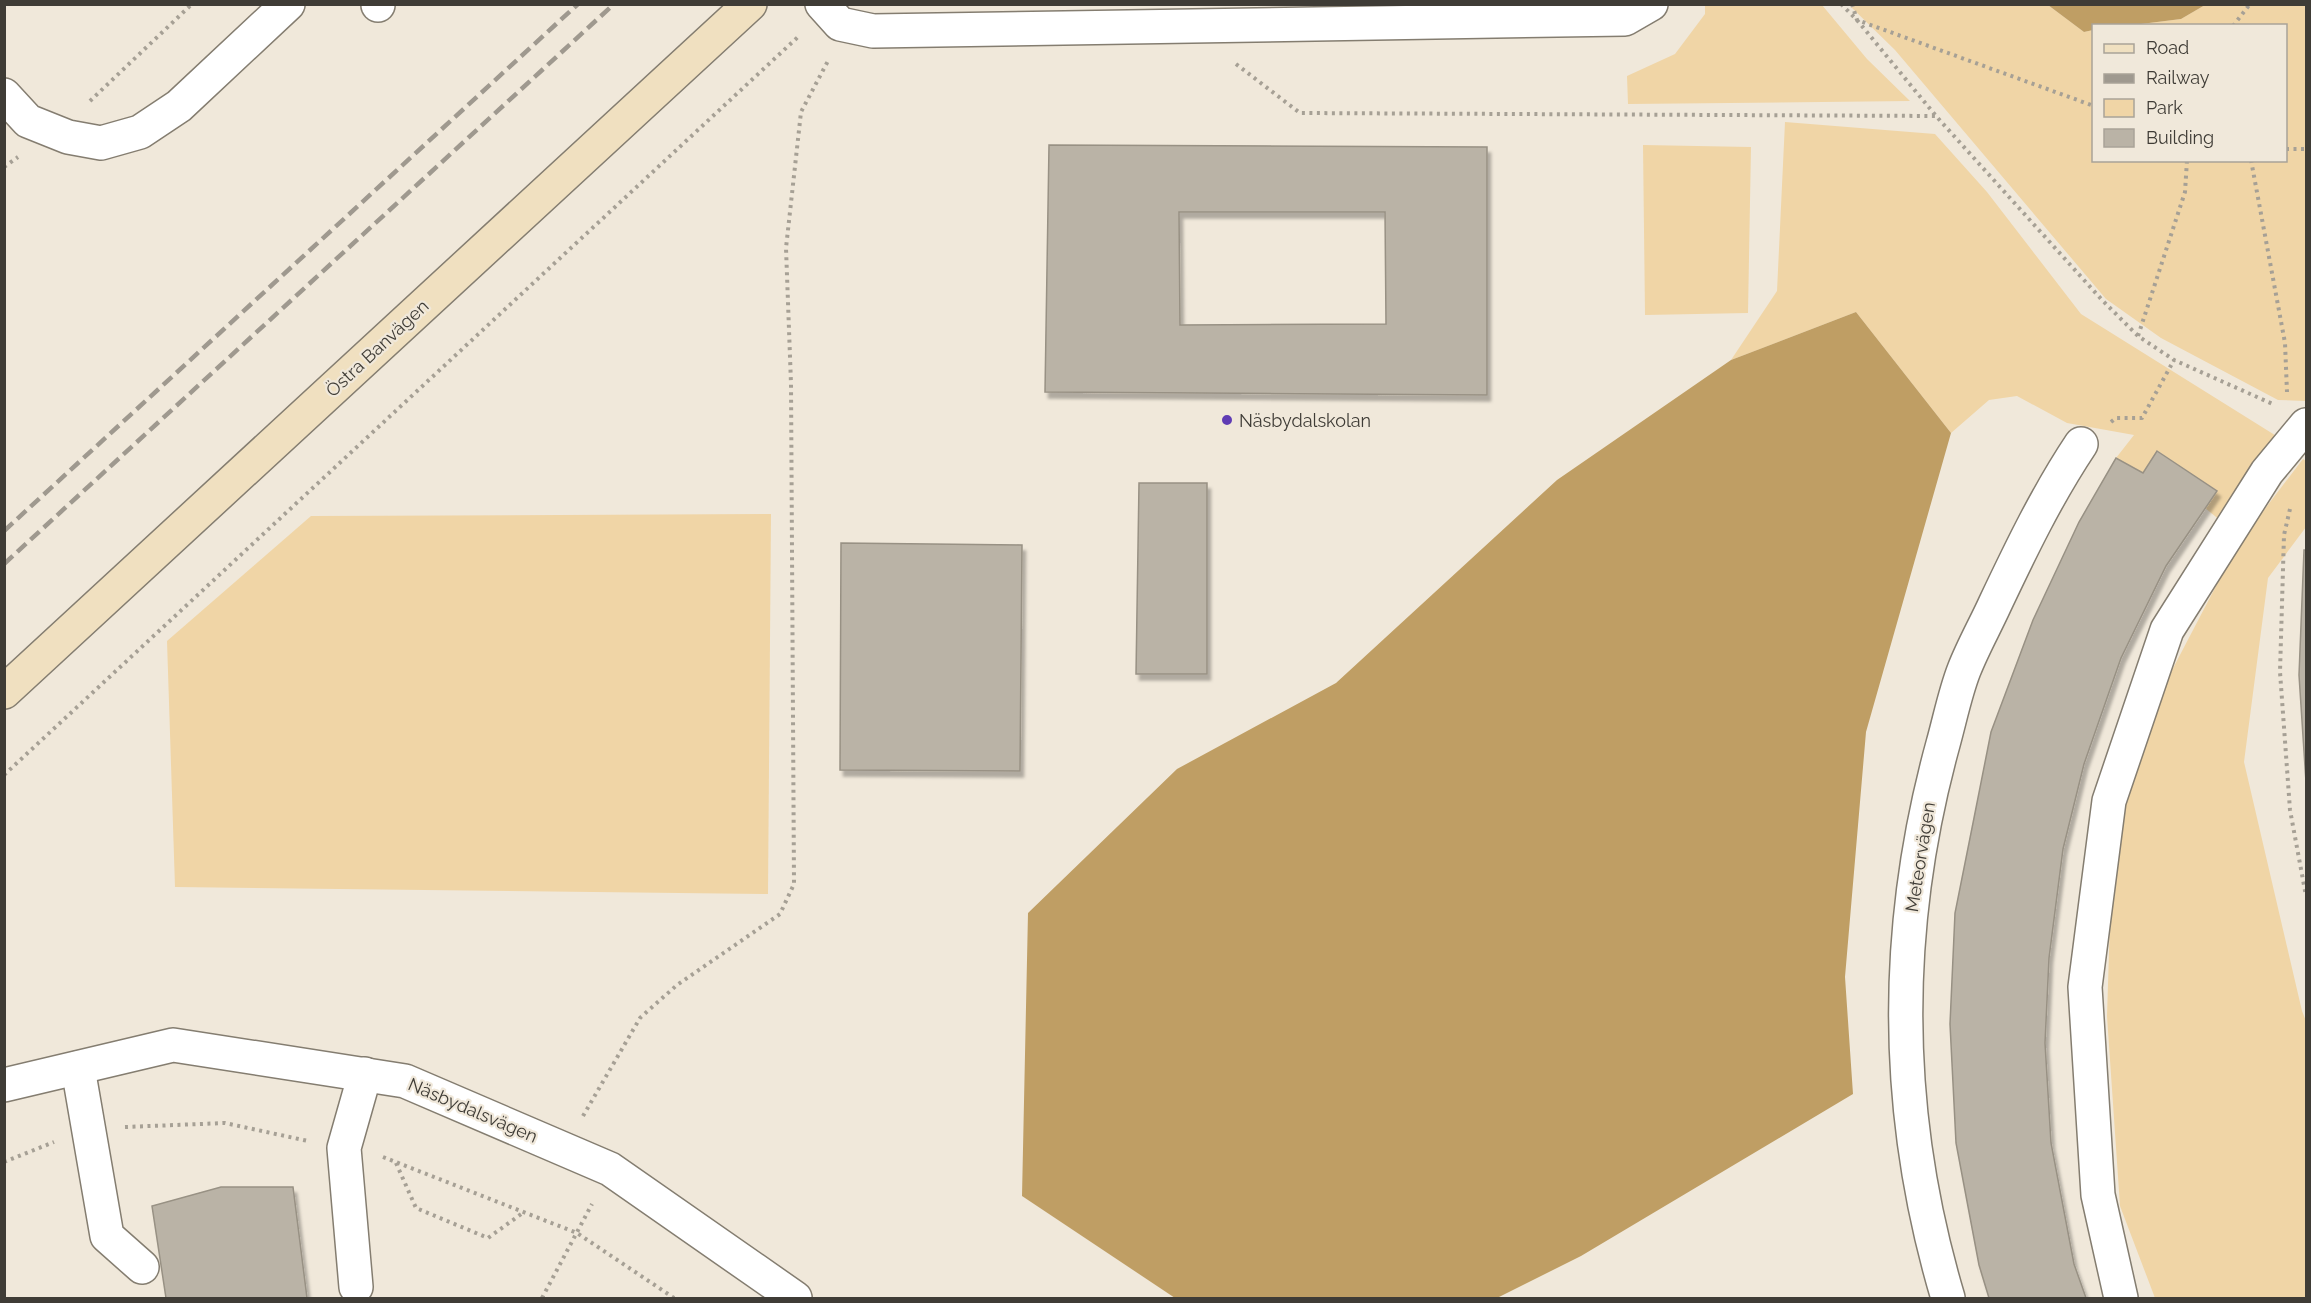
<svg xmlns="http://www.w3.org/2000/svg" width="2311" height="1303" font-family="Raleway,sans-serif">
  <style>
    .green { fill: #f0d5a6 }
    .forest { fill: #bf9e64 }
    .building { fill: #bab3a6; stroke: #989184; stroke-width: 1.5; fill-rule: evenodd; filter: url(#shadow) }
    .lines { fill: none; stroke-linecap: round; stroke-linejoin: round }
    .street-casing { stroke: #847d70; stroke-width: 36 }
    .secondary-casing { stroke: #847d70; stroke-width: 36 }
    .path { stroke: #a6a095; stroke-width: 4; stroke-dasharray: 3 4.5; stroke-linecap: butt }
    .street { stroke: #fff; stroke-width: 33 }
    .secondary { stroke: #f0e0c0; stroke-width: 33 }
    .rail { stroke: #9f998f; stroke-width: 4.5; stroke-dasharray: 12 6; stroke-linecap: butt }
    .poi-dot { fill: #5f3cb4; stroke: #f0e8da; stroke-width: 2 }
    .labels { text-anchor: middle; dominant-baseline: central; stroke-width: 4.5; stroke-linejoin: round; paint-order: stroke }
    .street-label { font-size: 18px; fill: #3f3c36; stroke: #f0e8da }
    .poi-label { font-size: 18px; fill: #3f3c36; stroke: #f0e8da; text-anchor: start }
  </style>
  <defs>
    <filter id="shadow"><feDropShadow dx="3.5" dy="6" stdDeviation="1.5" flood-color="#0004"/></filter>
  </defs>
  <rect width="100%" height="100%" fill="#f0e8da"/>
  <g class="green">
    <path d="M1705 5H1822L1867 59 1910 101 1628 104 1627 76 1675 54 1705 14Z"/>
    <path d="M1849 5H2048L2084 32 2093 30 2094 160H2286V26L2133 25 2181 19 2205 5H2306V401L2278 400 2161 338 2106 299 1895 50Z"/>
    <path d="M1785 122 1935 134 1987 192 2081 314 2278 437 2221 521 2205 508 2216 491 2158 451 2143 473 2116 458 2134 435 2067 423 2017 396 1989 400 1951 433 1856 312 1731 360 1777 291Z"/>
    <path d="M1643 145 1751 147 1748 313 1645 315Z"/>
    <path d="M2303 459 2306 461V527L2268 578 2244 762 2302 1011 2306 1021V1298H2155L2120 1206 2107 1016 2112 857 2147 718 2238 544Z"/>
    <path d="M771 514 768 894 175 887 167 641 311 516Z"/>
  </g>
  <g class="forest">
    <path d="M2048 5H2205L2181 19 2133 25 2094 26 2093 30 2084 32Z"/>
    <path d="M1856 312 1951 433 1866 732 1845 977 1853 1094 1581 1256 1497 1298H1175L1022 1196 1028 913 1177 769 1336 683 1557 480 1731 360Z"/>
  </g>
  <g class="building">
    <path d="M1049 145 1487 147V395L1045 392ZM1179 212H1385L1386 324 1180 325Z"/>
    <path d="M2157 451 2217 491 2166 566 2121 658 2084 764 2063 849 2049 958 2045 1043 2051 1143 2074 1264 2086 1298H1989L1979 1265 1956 1143 1950 1024 1955 913 1974 818 1991 732 2033 620 2079 522 2116 458 2143 473Z"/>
    <path d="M1139 483H1207V674H1136Z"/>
    <path d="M841 543 1022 545 1020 771 840 770Z"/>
    <path d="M2304 550H2306V782L2299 675Z"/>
    <path d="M221 1187H293L307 1298H166L152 1206Z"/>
  </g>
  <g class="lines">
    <g class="street-casing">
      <g id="street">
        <path d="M378 4V5"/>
        <path d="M822 4 840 24 873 31 1625 19 1651 4"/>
        <path d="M4 95 28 121 68 137 101 143 140 132 179 106 288 4"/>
        <path d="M78 1068 107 1236 142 1267"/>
        <path d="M4 1085 173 1045 405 1081 610 1169 795 1298"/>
        <path d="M356 1287 344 1148 365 1074"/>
        <path d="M1948 1298C1893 1114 1892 929 1943 744 1950 719 1955 693 1964 670 1973 647 1985 626 1995 604 2021 549 2047 495 2081 444"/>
        <path d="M2121 1298 2098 1195 2085 987 2109 801 2167 630 2267 472 2306 425"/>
      </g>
    </g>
    <g class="secondary-casing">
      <path id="secondary" d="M4 692 750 4"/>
    </g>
    <g class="path">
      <path d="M1841 4 1857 20 1936 116 2102 300 2138 336 2174 360 2275 405"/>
      <path d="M1852 4 1857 20 2094 106"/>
      <path d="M2233 26 2250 4"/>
      <path d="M1236 64 1300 113 1936 116"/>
      <path d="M90 101 192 4"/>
      <path d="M2286 149H2306"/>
      <path d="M2251 160 2285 343 2287 392"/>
      <path d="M4 167 18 157"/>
      <path d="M2138 336 2185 192 2187 160"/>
      <path d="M2111 422 2116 418H2142L2174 360"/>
      <path d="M2290 509 2284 535 2280 672 2290 810 2306 896"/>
      <path d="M4 775 799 36"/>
      <path d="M583 1116 640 1018 677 985 780 914 794 884 791 384 786 248 801 112 829 59"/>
      <path d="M125 1127 225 1123 308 1141"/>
      <path d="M383 1157 577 1233 674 1298"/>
      <path d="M4 1162 54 1142"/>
      <path d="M396 1163 416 1208 488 1238 524 1212"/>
      <path d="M542 1298 592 1204"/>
    </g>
    <use href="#street" class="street"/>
    <use href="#secondary" class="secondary"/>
    <g class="rail">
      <path d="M4 531 578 4"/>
      <path d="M4 564 614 4"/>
    </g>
  </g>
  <circle class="poi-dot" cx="1227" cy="420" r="6"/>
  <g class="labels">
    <g class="street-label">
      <text transform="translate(377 348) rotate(-43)">Östra Banvägen</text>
      <text transform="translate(1920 857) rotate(-81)">Meteorvägen</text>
      <text transform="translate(473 1110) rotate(23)">Näsbydalsvägen</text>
    </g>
    <g class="poi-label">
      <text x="1239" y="420">Näsbydalskolan</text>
    </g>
  </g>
  <rect width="2311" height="1303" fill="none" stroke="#3f3c36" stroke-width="12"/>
  <rect x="2092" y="24" width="195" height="138" fill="#f0e8da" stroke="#a9a398" stroke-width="1.5"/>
  <rect x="2104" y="44" width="30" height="9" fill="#f0e0c0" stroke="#a9a398" stroke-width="1.5"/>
  <text x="2146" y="54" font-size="18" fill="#3f3c36">Road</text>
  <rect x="2104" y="74" width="30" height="9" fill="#9f998f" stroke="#a9a398" stroke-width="1.5"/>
  <text x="2146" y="84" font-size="18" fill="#3f3c36">Railway</text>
  <rect x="2104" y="99" width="30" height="18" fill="#f0d5a6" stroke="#a9a398" stroke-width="1.5"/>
  <text x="2146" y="114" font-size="18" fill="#3f3c36">Park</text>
  <rect x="2104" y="129" width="30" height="18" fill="#bab3a6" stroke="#a9a398" stroke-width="1.5"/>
  <text x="2146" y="144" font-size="18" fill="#3f3c36">Building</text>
</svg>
